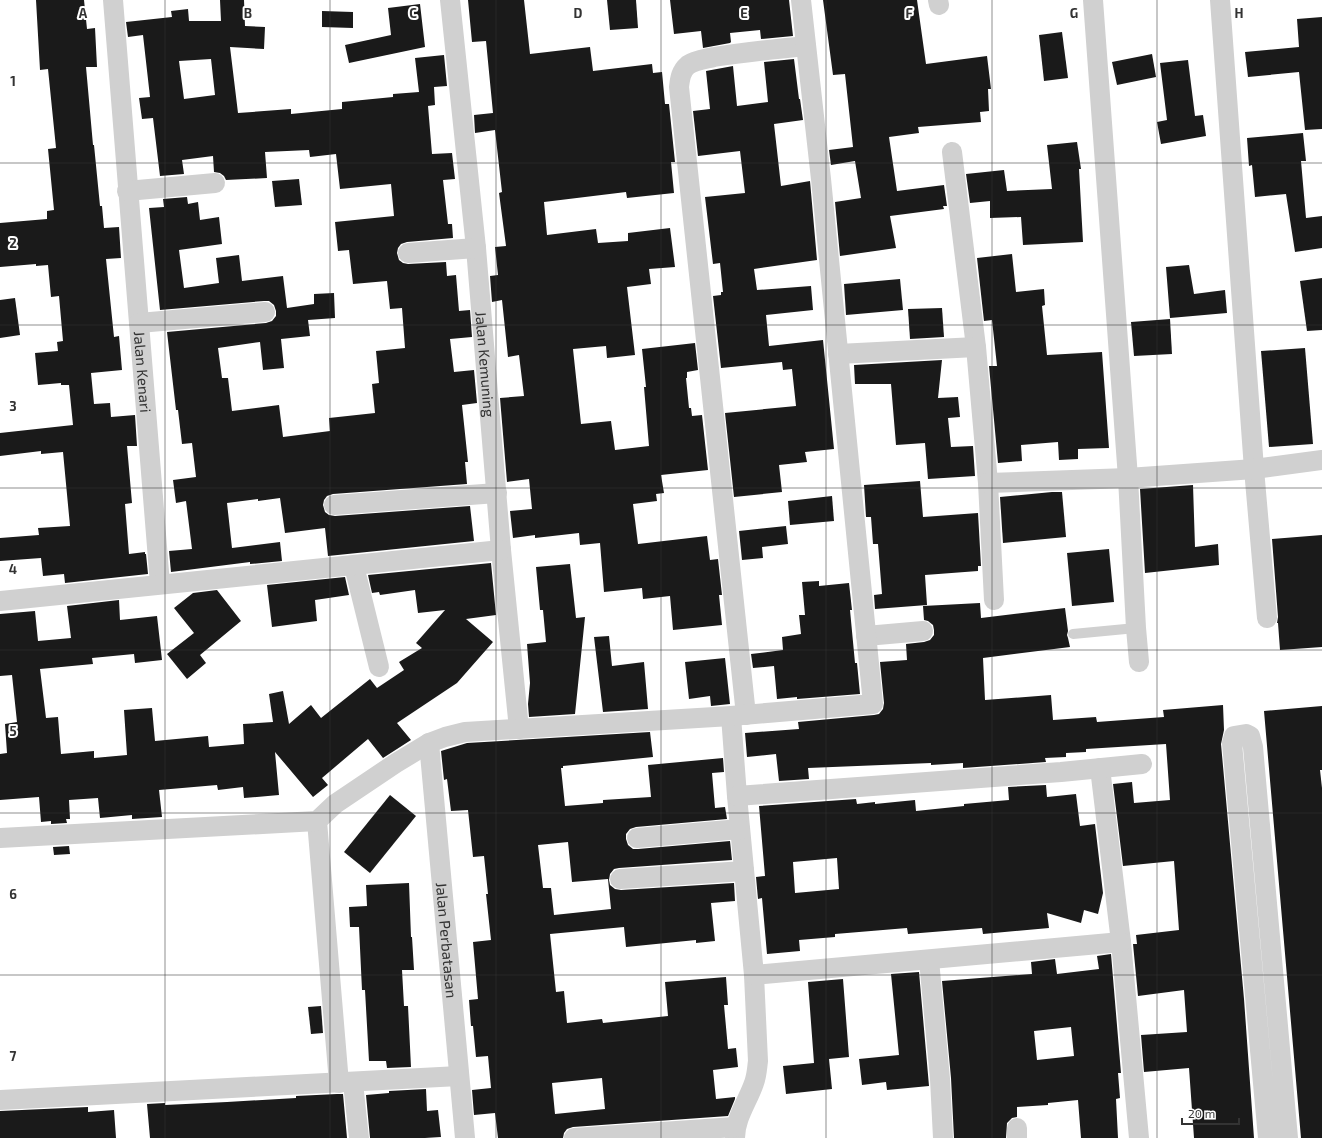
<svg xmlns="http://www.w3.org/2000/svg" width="1322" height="1138" font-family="'Exo 2',sans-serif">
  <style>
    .building { fill: #1a1a1a; fill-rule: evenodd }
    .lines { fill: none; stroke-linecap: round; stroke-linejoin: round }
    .lane { stroke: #d0d0d0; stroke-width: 10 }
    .street { stroke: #d0d0d0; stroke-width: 20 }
    .grid { fill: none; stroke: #333; stroke-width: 1; stroke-opacity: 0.55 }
    .labels { text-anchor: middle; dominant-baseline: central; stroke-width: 4; stroke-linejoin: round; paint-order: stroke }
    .street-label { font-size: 15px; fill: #333; stroke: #fff }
    .grid-label { font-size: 13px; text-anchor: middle; font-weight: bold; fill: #333; stroke: #fff; stroke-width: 4; stroke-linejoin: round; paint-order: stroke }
  </style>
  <rect width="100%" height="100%" fill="#fff"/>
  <g class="building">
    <path d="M36 0H84L87 29 95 28 97 67H86L93 145H94L100 206H102L104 228 119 227 121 258 106 259 114 337 119 336 122 370 91 373 94 404 110 403 111 417 135 415 137 446H127L132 503 125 504 129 554 145 552V554H146L148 574 65 583 64 574 43 576 41 558 0 561V538L39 535 38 528 70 526 63 452 41 454V451L0 456V433L73 425 69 385H61V383L38 385 35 353 58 351 57 342 63 341 59 296 51 297 48 265 36 266V264L0 267V223L47 219V211L54 210 48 149 56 148 48 69 40 70Z"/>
    <path d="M220 0H244L245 26 265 27 264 49 230 47 238 113 291 109V114L342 109V102L393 97V94L419 92 415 58 444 55 447 86 434 87 435 105 428 106 432 154 452 153 455 179 443 180 448 224H452L453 238 407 242 401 244 398 248 397 253 399 260 403 263 408 264 446 262 447 276 456 275 459 311 470 310 472 337 450 339 454 372 474 370 477 403 462 405 468 462H465L467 484 333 494 327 496 324 500 323 505 325 512 329 515 335 516 470 506 474 541 328 556 325 528 285 533 280 498 258 501V499L227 503 232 548 280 542 282 561 250 564V562L171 572 169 551 192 549 186 501 176 503 173 480 196 477 192 443 182 444 178 410H176L167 332 266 323 272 321 276 316V311L274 305 269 301H264L160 310 149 208 164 207 163 199 187 197 188 204 198 202 200 220 219 217 222 244 179 250 184 288 219 283 216 258 239 255 242 281 283 276 287 308 314 304V294L334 293 335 318 308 320 310 336 281 339 284 368 263 370 260 342 218 348 222 378H228L232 411 279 405 283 437 330 431 329 418 375 413 372 384 379 383 376 351 405 348 402 308 390 309 387 281 353 284 349 250 338 251 335 222 394 216 391 184 340 189 336 154 310 157 309 150 265 152 267 178 226 180 224 176 220 173 214 172 213 156 182 160 184 174 160 176 153 118 142 119 139 98 150 97 143 35 128 37 126 22 172 17 171 11 188 9 189 21H221ZM211 59 215 95 184 99 179 61Z"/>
    <path d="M468 0H524L530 54 590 47 593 71 652 64 653 73 662 72 665 104H669L675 162H671L674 193 627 198 626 192 544 202 547 235 596 229 598 243 628 241V233L670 228 675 267 649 269 651 284 627 287 635 355 607 358 606 346 573 349 581 424 611 421 615 450 649 446 644 387H646L642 349 695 343 698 370 687 372V378H686L689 408H691L692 416 702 415 708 470 661 475 664 493 656 494 657 501 633 504 638 544 707 536 710 560 718 559 722 595H719L722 625 673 630 670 596 643 599 642 588 604 592 600 543 580 545 579 533 535 538V535L513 538 510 511 532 509 529 479 507 482 500 398 524 396 519 355 508 357 502 300 492 302 490 276 498 275 495 247 506 246 499 193 502 192 495 130 475 133 474 115 493 113 486 41 472 42Z"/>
    <path d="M607 0H636L638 28 610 30Z"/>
    <path d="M670 0H789L793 36 761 39 760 30 730 33 731 42 730 43 703 48 701 31 674 34Z"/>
    <path d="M823 0H917L926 64 987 56 991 89H988L989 111 980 112 981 122 918 127 919 133 889 137 897 191 944 185 947 206H943L944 209 890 216 896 248 840 256 835 202 861 198 855 161 831 165 829 150 853 147 845 74 833 75Z"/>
    <path d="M420 4 425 47 349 63 345 45 391 35 388 8Z"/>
    <path d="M322 11 353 12V28L322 27Z"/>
    <path d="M1322 17V129L1305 130 1299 72 1248 77 1245 52 1299 47 1297 19Z"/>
    <path d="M1062 32 1068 78 1044 81 1039 35Z"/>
    <path d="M1152 54 1156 77 1117 85 1112 62Z"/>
    <path d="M794 59 799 99H800L803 120 774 124 781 186 810 181 817 260 754 269 757 290 811 286 813 310 766 315 769 346 823 340 834 449 805 452 807 462 779 465 782 492 734 497 725 413 796 406 792 369 783 370 782 362 721 368 713 296 721 295V292H723L720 263 713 264 705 197 745 193 740 151 698 156 693 111 710 109 706 71 733 66 737 106 768 102 764 62Z"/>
    <path d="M1188 60 1195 116 1203 115 1206 136 1161 144 1157 122 1167 120 1160 63Z"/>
    <path d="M1303 133 1306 161H1301L1306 218 1322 216V248L1295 252 1286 194 1255 197 1252 165 1249 166 1247 138Z"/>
    <path d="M1077 142 1081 169H1079L1083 242 1023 245 1021 217 990 218V201L970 203 966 174 1004 170 1007 191 1052 189 1047 145Z"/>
    <path d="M299 179 302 205 275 207 272 181Z"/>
    <path d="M1012 254 1016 292 1044 289 1045 305 1042 306 1047 355 1102 352 1109 448 1078 449V459L1059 460 1058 442 1021 445 1022 461 998 463 989 366H997L992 320 984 321 977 258Z"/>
    <path d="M1189 265 1194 294 1225 290 1227 313 1170 318 1166 267Z"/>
    <path d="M1322 278V330L1307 331 1300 281Z"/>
    <path d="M900 279 903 310 846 315 844 284Z"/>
    <path d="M15 298 20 335 0 338V300Z"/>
    <path d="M942 308 944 337 910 339 908 309Z"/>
    <path d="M1170 319 1172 354 1134 356 1131 322Z"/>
    <path d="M1305 348 1313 444 1269 447 1261 351Z"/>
    <path d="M942 360 938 398 958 397 960 417 948 418 951 447 973 446 975 476 928 479 925 443 896 445 891 384H855L854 365Z"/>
    <path d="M920 481 923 517 978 513 981 566H978V571L925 575 927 605 875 609 874 595 882 594 878 544H873L871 517H866L864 485Z"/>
    <path d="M1193 485 1195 547 1218 544 1219 565 1145 573 1140 489Z"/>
    <path d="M1052 492H1062L1066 537 1003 543 1000 497Z"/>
    <path d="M832 496 834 521 790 525 788 501Z"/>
    <path d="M786 526 788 544 762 547 763 558 742 560 739 531Z"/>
    <path d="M1322 535V647L1280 650 1278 623H1277L1278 617 1272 539Z"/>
    <path d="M1109 549 1114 602 1072 606 1067 553Z"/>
    <path d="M491 563 496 615 466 619 493 642 457 683 397 723 411 740 383 758 368 739 322 778 328 785 313 797 275 752 279 795 244 798 243 787 218 790 217 785 159 790 162 817 132 819V815L100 818 98 798 69 800 70 819H66L67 823 51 824V821L41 822 39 797 0 800V754L7 753 5 724 17 722 12 675 0 676V614L35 611 38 641 71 638 67 606 119 600 120 620 157 616 162 660 135 663 134 654 92 658 93 664 40 669 46 718 58 717 61 754 94 751V758L127 755 124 710 152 708 155 741 208 736 209 747 244 744 243 724 273 722 269 694 283 691 289 724 311 705 321 718 370 679 377 688 404 670 399 662 422 648 416 643 445 610 418 613 415 590 380 595 379 592 372 593 368 575Z"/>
    <path d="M570 564 576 618 585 617 575 714 529 717 528 704 530 683 527 644 546 642 543 610H540L536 567Z"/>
    <path d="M345 577 349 595 315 600 317 621 272 627 267 585Z"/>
    <path d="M819 581V586L849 583 852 610H850L855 663H857L860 694 797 699V697L777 699 774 666 753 668 751 654 783 650 782 637 801 634 799 615H805L802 582Z"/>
    <path d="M217 590 241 621 200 655 206 663 187 679 167 654 194 633 174 608 193 593Z"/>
    <path d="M980 603 981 618 1065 608 1068 631 1067 635 1068 638 1070 647 983 658 985 700 1051 695 1053 720 1096 717 1097 722 1164 717 1163 710 1223 705 1224 730 1221 744 1244 999 1254 1138H1194L1189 1068 1144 1072 1141 1035 1187 1032 1184 990 1138 996 1133 944H1137L1136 935 1179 930 1174 861 1123 866 1113 784 1132 782 1134 803 1170 800 1166 744 1086 749V752L1066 753V757L1045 758 1046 762 963 768V763L931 765V763L808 768 809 779 779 781 776 754 747 757 745 733 799 729 798 722 874 715 879 714 883 709 884 703 880 662 907 660 906 644 924 642 930 640 934 635V630L933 625 928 621 924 620 923 606Z"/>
    <path d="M609 636 612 666 644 662 648 709 603 712 594 637Z"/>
    <path d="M725 658 730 704 711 706 710 696 689 699 685 662Z"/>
    <path d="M1322 706V770H1320L1322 788V1138H1301L1264 711Z"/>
    <path d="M650 732 653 757 563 766V768H561L565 806 603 803V800L651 797 648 765 723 758 724 772 712 773 715 808 725 807 727 819 636 827 630 829 626 834V839L628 845 633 849H638L730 841 732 860 619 868 614 869 610 874 609 880 610 885 615 889 621 890 734 883 735 901 711 903 715 941 696 943V940L626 947 624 927 550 934 556 992 564 991 567 1023 602 1019 603 1023 668 1016 665 982 726 977 728 1005H724L728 1049 736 1048 738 1067 713 1070 716 1099 735 1097V1099L728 1116 573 1127 567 1129 564 1133 563 1138H498L495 1113 474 1115 472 1090 491 1088 488 1056 476 1057 473 1026H471L469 1000 478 999 473 942 491 940 486 894H488L484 856 473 857 468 810 451 811 447 779 444 780 441 751 467 743ZM568 842 572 882 608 879 611 909 554 915 551 888H543L538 845ZM602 1078 605 1109 555 1114 552 1083Z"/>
    <path d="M1046 785 1047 797 1076 794 1080 826 1095 824 1103 893 1098 914 1084 910 1081 923 1047 913 1049 928 983 934 982 928 908 934 907 928 835 934V937L799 940 800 951 767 954 762 898 758 899 756 877 765 876 759 806 856 799 857 804 875 802V804L915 800 916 811 964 806V804L1009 800 1008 787ZM837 858 839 889 795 893 793 862Z"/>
    <path d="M390 795 416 816 370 873 344 852Z"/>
    <path d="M69 846 70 854 54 855 53 847Z"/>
    <path d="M409 883 411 937H412L414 970H402L404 1006H408L411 1067 387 1068 386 1061H369L365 990H362L359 927H350L349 907 367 906 366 885Z"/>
    <path d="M1111 954 1121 1073H1118L1120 1098 1116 1099 1118 1138H1081L1078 1100 1048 1103V1105L1017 1107V1117L1012 1118 1007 1123 1006 1138H954L951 1078 942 981 1032 974 1031 962 1055 959 1057 974 1099 969 1097 956ZM1071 1027 1074 1056 1037 1060 1034 1031Z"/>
    <path d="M919 972 929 1086 887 1090 886 1082 862 1085 859 1059 899 1055 891 974Z"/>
    <path d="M843 979 849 1057 829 1059 832 1089 786 1094 783 1066 814 1063 808 982Z"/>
    <path d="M321 1006 323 1033 311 1034 308 1007Z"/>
    <path d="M426 1089 427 1111 438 1110 441 1137 425 1138H370L366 1095 389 1093V1091Z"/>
    <path d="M337 1094H343L347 1138H150L147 1104 165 1103V1105L227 1102 296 1098V1096Z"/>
    <path d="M88 1107V1112L114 1110 116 1138H0V1111Z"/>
  </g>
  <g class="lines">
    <path class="lane" d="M1073 634 1136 628"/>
    <g class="street">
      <path id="s1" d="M113 0 160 584"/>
      <path id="s2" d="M450 0 476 248 501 550 519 729"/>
      <path d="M938 0 939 5"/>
      <path d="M1093 0 1128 478 1136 628 1139 662"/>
      <path d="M1220 0 1254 469 1267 618"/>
      <path d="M952 152 976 347"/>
      <path d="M127 191 215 183"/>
      <path d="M408 253 476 248"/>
      <path d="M139 323 265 312"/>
      <path d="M838 354 976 347 988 483 994 600"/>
      <path d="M988 483 1128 478 1254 469 1322 460"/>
      <path d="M334 505 497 493"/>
      <path d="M354 566 379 667"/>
      <path d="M0 601 501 550"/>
      <path d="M866 636 923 631"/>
      <path d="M746 715 679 87C680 78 681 71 688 65 695 60 706 59 714 57 745 52 775 49 806 46"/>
      <path d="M731 716 737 796 754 975 758 1061C757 1068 757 1075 754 1083 748 1101 735 1118 735 1138"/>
      <path id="s3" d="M429 743 465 1138"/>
      <path d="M1100 768 1121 942 1139 1138"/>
      <path d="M737 796 1061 772 1142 764"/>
      <path d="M317 821 339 1083"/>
      <path d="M0 838 317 821 335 804 396 763 429 743 445 737 465 732 731 716 873 704 821 179 801 0"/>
      <path d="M637 838 740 829"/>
      <path d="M620 879 744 871"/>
      <path d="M929 960 940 1079 943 1138"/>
      <path d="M754 975 1121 942"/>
      <path d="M353 1083 359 1138"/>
      <path d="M0 1100 459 1076"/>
      <path d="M1017 1128V1138"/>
      <path d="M574 1138 735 1127"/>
      <path d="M1268 1138 1232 743 1234 736 1246 734 1250 736 1253 747 1288 1138"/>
    </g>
  </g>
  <path class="grid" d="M165 0V1138M330 0V1138M496 0V1138M661 0V1138M826 0V1138M992 0V1138M1157 0V1138M0 163H1322M0 325H1322M0 488H1322M0 650H1322M0 813H1322M0 975H1322"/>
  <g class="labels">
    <g class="street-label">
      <text stroke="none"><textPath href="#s2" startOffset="366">Jalan Kemuning</textPath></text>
      <text stroke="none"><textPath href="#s1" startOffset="373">Jalan Kenari</textPath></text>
      <text stroke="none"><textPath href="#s3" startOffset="198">Jalan Perbatasan</textPath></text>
    </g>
  </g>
  <g class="grid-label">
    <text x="83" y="18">A</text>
    <text x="248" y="18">B</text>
    <text x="413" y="18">C</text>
    <text x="578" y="18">D</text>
    <text x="744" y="18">E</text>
    <text x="909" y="18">F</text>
    <text x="1074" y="18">G</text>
    <text x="1239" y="18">H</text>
    <text x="13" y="86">1</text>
    <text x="13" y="248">2</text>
    <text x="13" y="411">3</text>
    <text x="13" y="574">4</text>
    <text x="13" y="736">5</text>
    <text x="13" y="899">6</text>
    <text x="13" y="1061">7</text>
  </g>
  <path d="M1182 1118v6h57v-6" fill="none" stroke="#333333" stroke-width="2"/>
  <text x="1188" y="1118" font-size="12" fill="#333333" stroke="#ffffff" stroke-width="3" paint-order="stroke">20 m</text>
</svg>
